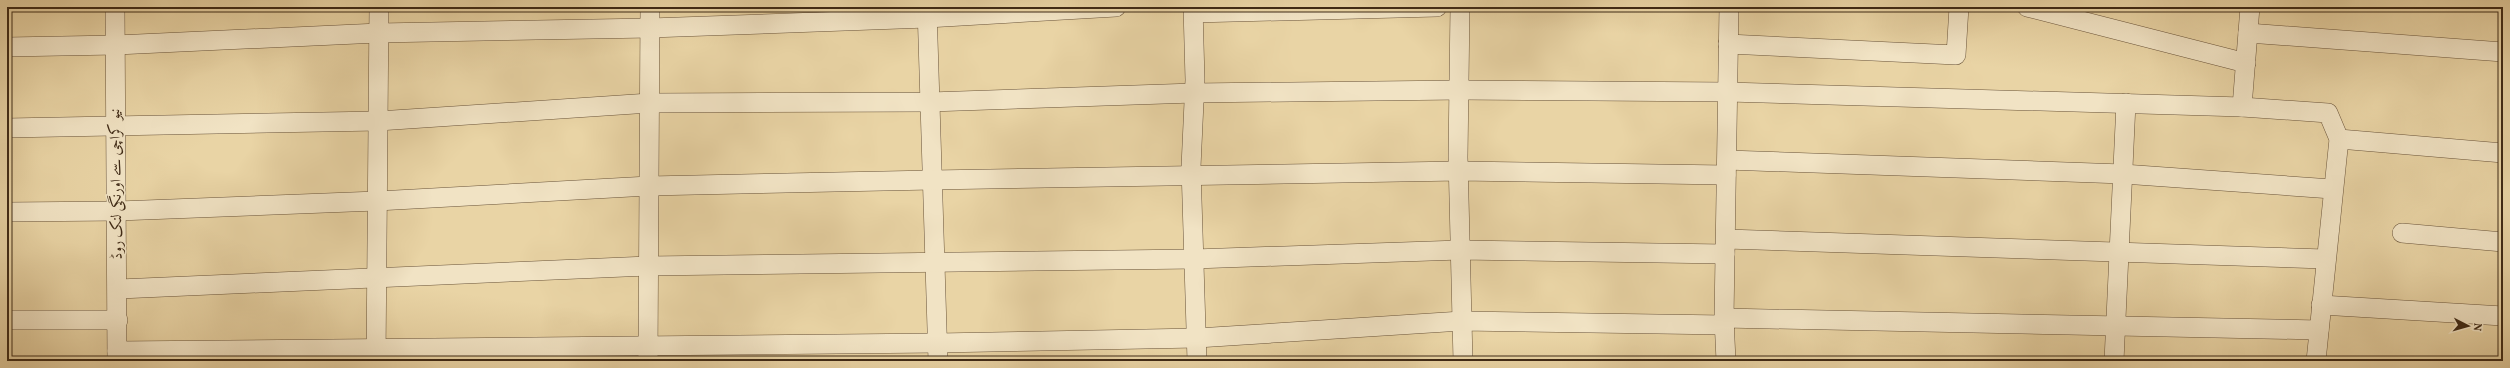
<svg xmlns="http://www.w3.org/2000/svg" width="2510" height="368" font-family="Vollkorn,Amiri,serif">
  <style>
    .lines { fill: none; stroke-linecap: round; stroke-linejoin: round }
    .minor-casing { stroke: #6a543a; stroke-width: 20 }
    .minor { stroke: #f1e3c4; stroke-width: 19 }
    .labels { text-anchor: middle; dominant-baseline: central; stroke-width: 3; stroke-linejoin: round; paint-order: stroke }
    .street-label { font-size: 15px; fill: #3f2a16; stroke: #f1e3c4 }
  </style>
  <rect width="100%" height="100%" fill="#e9d4a5"/>
  <filter id="stains"><feTurbulence type="fractalNoise" baseFrequency=".005" numOctaves="4"/><feColorMatrix values="0 0 0 0 .2 0 0 0 0 .09 0 0 0 0 .02 0 0 0 .5 -.17"/></filter>
  <radialGradient id="worn" r=".72"><stop offset=".6" stop-color="#630" stop-opacity="0"/><stop offset="1" stop-color="#630" stop-opacity=".3"/></radialGradient>
  <g class="lines">
    <g class="minor-casing">
      <g id="minor">
        <path d="M115 7 117 361"/>
        <path d="M927 7 938 361"/>
        <path d="M1193 7 1195 80 1191 167 1197 361"/>
        <path d="M1460 7 1458 157 1463 361"/>
        <path d="M2027 7 2246 63"/>
        <path d="M2250 7 2242 107 2328 113 2339 139 2316 361"/>
        <path d="M1194 13 1437 7"/>
        <path d="M2248 33 2503 52"/>
        <path d="M1728 44 1956 55 1959 7"/>
        <path d="M7 47 116 45 379 33 650 28 927 18 1116 7"/>
        <path d="M7 128 378 121 650 103 930 102 1194 93 1459 90 1728 92 2242 107"/>
        <path d="M2339 139 2503 153"/>
        <path d="M1727 160 2123 174 2332 189"/>
        <path d="M7 212 118 211 377 201 649 186 932 180 1459 171 1726 175"/>
        <path d="M2402 233 2503 242"/>
        <path d="M1726 239 2325 259"/>
        <path d="M119 289 648 266 1194 259 1460 250 1725 254"/>
        <path d="M2321 305 2503 316"/>
        <path d="M1724 318 2319 330"/>
        <path d="M7 320H118"/>
        <path d="M117 351 938 343 1197 338 1462 321 1725 325"/>
        <path d="M376 361 379 7"/>
        <path d="M648 361 650 7"/>
        <path d="M1726 361 1724 318 1729 7"/>
        <path d="M2114 361 2126 103"/>
      </g>
    </g>
    <use href="#minor" class="minor"/>
  </g>
  <g class="labels">
    <g class="street-label">
      <text transform="translate(117 184) rotate(-91)">نیو کراچی سے اورنگی لنک روڈ</text>
    </g>
  </g>
  <rect width="2510" height="368" fill="none" stroke="#e9d4a5" stroke-width="24"/>
  <rect x="8" y="8" width="2494" height="352" fill="none" stroke="#3f2a16" stroke-width="2"/>
  <rect x="12" y="12" width="2486" height="344" fill="none" stroke="#3f2a16"/>
  <g transform="translate(2468 326) rotate(96)" stroke="#f1e3c4" stroke-width="3" paint-order="stroke">
  <path d="M0-3L7 15L0 10L-7 15Z" fill="#3f2a16"/>
  <text y="-6" font-size="11" font-weight="bold" text-anchor="middle" fill="#3f2a16">N</text>
  </g>
  <rect width="100%" height="100%" filter="url(#stains)"/>
  <rect width="100%" height="100%" fill="url(#worn)"/>
</svg>
